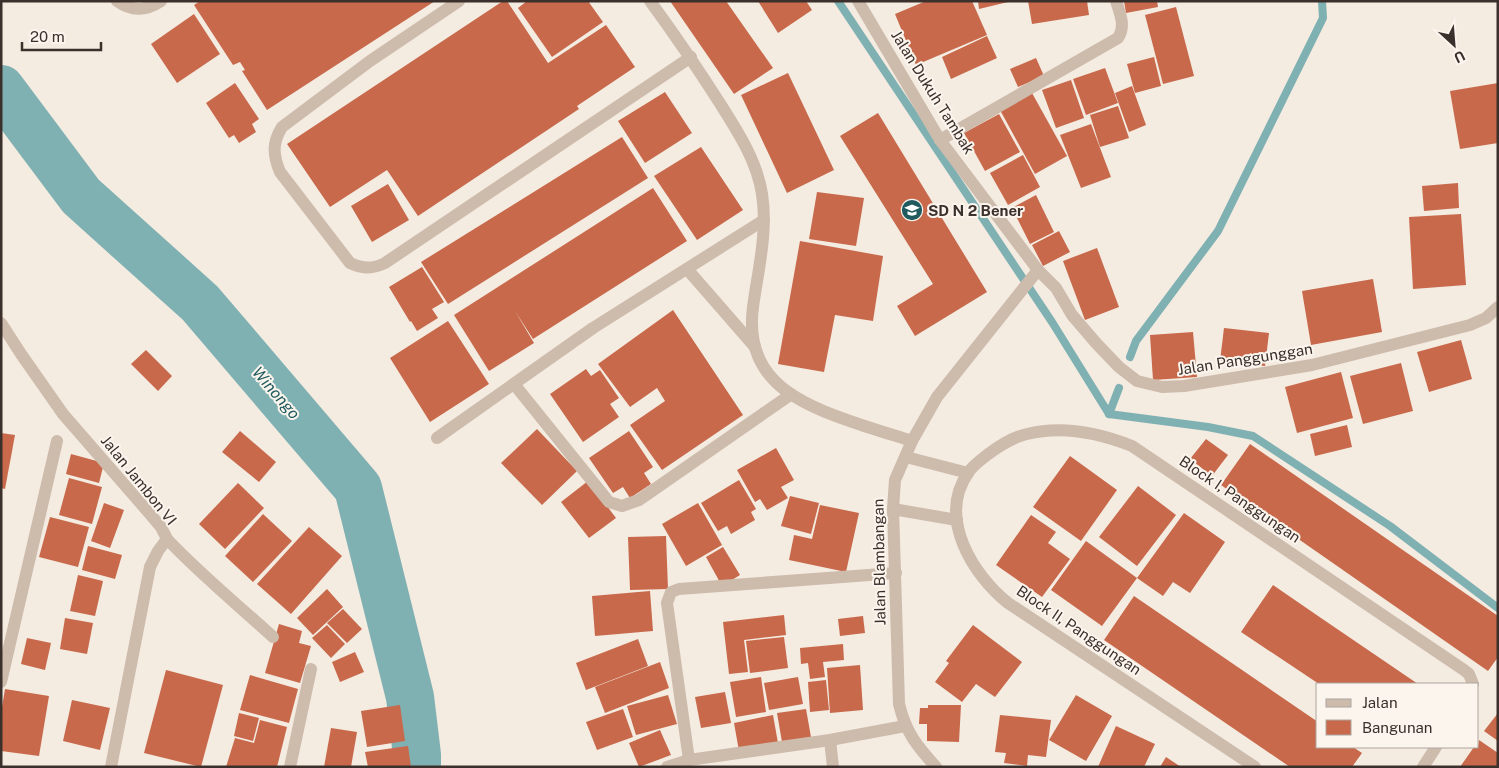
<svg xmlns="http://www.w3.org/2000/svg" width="1499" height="768" font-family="'Public Sans',sans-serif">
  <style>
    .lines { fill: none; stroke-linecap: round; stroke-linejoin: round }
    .stream { stroke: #7fb0b2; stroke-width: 8 }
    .river { stroke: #7fb0b2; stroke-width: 48 }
    .building { fill: #c8694b }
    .minor { stroke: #cdbbac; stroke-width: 12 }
    .labels { text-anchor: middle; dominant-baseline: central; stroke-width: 4; stroke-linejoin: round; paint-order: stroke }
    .street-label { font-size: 15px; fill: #3b302b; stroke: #fbf5ee }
    .poi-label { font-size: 15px; font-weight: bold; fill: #3b302b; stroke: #fbf5ee; text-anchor: start }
    .water-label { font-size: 16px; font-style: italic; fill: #1f5a5e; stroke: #fbf5ee }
  </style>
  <rect width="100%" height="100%" fill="#f4ebe1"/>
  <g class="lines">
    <g class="stream">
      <path d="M838 1 1052 322 1109 414"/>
      <path d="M1130 357 1136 341 1218 231 1323 18 1322 1"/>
      <path d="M1109 414 1208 427 1253 436 1390 526 1498 608"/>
      <path d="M1109 414 1119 388"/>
    </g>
    <path class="river" d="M1 89 81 196 200 303 358 488 410 697 417 755V767"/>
  </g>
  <g class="building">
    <path d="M200 1H435L267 110 242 71 245 70 240 62 233 65 194 5Z"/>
    <path d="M503 1H507L548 63 606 25 635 67 577 106 579 109 418 216 387 170 330 207 287 144Z"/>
    <path d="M527 1H588L603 22 552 57 518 8Z"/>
    <path d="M670 1H726L773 68 734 94Z"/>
    <path d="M758 1H806L812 10 778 33Z"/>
    <path d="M926 1H972L987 35 916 65 895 14Z"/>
    <path d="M978 1H1008V2L979 9Z"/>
    <path d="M1028 1H1087L1089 15 1032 24Z"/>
    <path d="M1124 1H1157L1158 7 1126 13Z"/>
    <path d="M1176 7 1194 76 1163 84 1145 15Z"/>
    <path d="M194 14 220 54 177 83 151 44Z"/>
    <path d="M987 36 997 58 951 79 942 57Z"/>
    <path d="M1154 57 1161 86 1135 93 1127 64Z"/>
    <path d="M1036 58 1044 76 1018 87 1010 69Z"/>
    <path d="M1105 68 1118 103 1086 115 1073 79Z"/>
    <path d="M788 73 834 170 787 193 741 95Z"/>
    <path d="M1071 80 1084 118 1056 128 1042 90Z"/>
    <path d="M235 83 259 119 252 124 256 132 239 143 234 135 229 138 206 103Z"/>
    <path d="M1498 83V143L1460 149 1450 91Z"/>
    <path d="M1132 86 1146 125 1129 132 1115 93Z"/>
    <path d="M665 92 692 133 645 163 618 121Z"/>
    <path d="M1032 93 1067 156 1035 174 1000 110Z"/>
    <path d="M1118 106 1129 138 1100 147 1090 115Z"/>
    <path d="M878 113 987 292 915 336 897 306 933 284 840 136Z"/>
    <path d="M999 114 1020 152 985 171 964 133Z"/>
    <path d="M1091 124 1111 177 1081 188 1060 135Z"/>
    <path d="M622 137 648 178 448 304 421 262Z"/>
    <path d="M701 147 743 210 697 240 654 176Z"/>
    <path d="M1023 155 1040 187 1008 205 990 173Z"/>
    <path d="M1458 183 1459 208 1424 211 1422 186Z"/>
    <path d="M388 184 409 220 372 242 351 206Z"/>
    <path d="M653 188 687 241 533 339 515 311 534 343 489 371 454 315Z"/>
    <path d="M817 192 864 198 856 246 809 239Z"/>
    <path d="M1036 195 1054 232 1030 244 1012 208Z"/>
    <path d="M1461 214 1466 285 1413 289 1409 217Z"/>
    <path d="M1059 231 1070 252 1043 266 1032 245Z"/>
    <path d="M800 241 883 256 873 321 835 315 824 372 778 364Z"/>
    <path d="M1097 248 1119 307 1085 320 1063 261Z"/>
    <path d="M422 267 444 302 432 309 438 318 417 331 411 321 410 322 389 287Z"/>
    <path d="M1373 279 1382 332 1311 345 1302 291Z"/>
    <path d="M673 310 743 415 662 470 630 425 665 401 657 388 630 407 598 364Z"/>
    <path d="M448 321 489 384 430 422 390 358Z"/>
    <path d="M1224 328 1269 333 1265 366 1220 361Z"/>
    <path d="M1193 332 1197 377 1153 380 1150 335Z"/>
    <path d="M1461 340 1472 379 1429 392 1417 352Z"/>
    <path d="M146 350 172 376 158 391 131 364Z"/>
    <path d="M1401 363 1413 411 1363 424 1350 376Z"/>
    <path d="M586 369 591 376 600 370 619 398 610 404 619 417 583 442 550 394Z"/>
    <path d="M1341 372 1353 418 1297 433 1285 387Z"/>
    <path d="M1347 425 1352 447 1315 456 1310 434Z"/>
    <path d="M537 429 577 471 542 505 501 463Z"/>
    <path d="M240 431 276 462 259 482 222 452Z"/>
    <path d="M629 431 653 467 644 473 651 484 630 498 623 487 613 493 589 458Z"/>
    <path d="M1 433 15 435 5 489 1 488Z"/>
    <path d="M1206 439 1228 455 1212 476 1190 459Z"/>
    <path d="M1250 444 1498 616V657L1488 671 1221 485Z"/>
    <path d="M776 448 794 480 781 487 788 498 767 510 760 499 755 502 737 470Z"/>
    <path d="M71 454 104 463 99 483 66 474Z"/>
    <path d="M1070 456 1117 490 1081 541 1033 507Z"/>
    <path d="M69 478 102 487 92 524 59 515Z"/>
    <path d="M739 480 756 509 751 512 755 520 731 534 727 526 718 531 701 503Z"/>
    <path d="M588 481 616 518 589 538 561 502Z"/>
    <path d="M238 483 264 508 225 549 199 524Z"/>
    <path d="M1138 486 1176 515 1137 566 1099 537Z"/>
    <path d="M790 496 819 503 811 534 781 526Z"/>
    <path d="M104 503 124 510 110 548 91 541Z"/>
    <path d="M698 503 722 545 686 566 662 524Z"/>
    <path d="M820 505 859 513 846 572 789 560 794 535 812 539Z"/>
    <path d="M1184 513 1225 542 1190 593 1173 582 1163 596 1137 578 1102 626 1051 590 1086 541 1137 578Z"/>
    <path d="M263 514 292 541 253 582 225 556Z"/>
    <path d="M1031 515 1056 532 1048 543 1070 559 1042 597 996 565Z"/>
    <path d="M50 517 89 527 78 567 39 557Z"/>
    <path d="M309 527 342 556 291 614 257 584Z"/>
    <path d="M666 536 668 589 630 590 628 537Z"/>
    <path d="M88 546 122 555 115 579 82 570Z"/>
    <path d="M723 547 740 575 722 586 706 557Z"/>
    <path d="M78 575 103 581 95 616 70 611Z"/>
    <path d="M1273 585 1321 618 1418 684H1319L1241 632Z"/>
    <path d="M327 589 343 607 313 635 297 618Z"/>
    <path d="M650 591 653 631 595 636 592 596Z"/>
    <path d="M1134 596 1318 722V747H1353L1362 753 1352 767H1290L1104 640Z"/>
    <path d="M343 609 362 629 347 643 327 623Z"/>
    <path d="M784 615 786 635 744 640 748 672 729 674 723 622Z"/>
    <path d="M863 616 865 633 840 636 838 619Z"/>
    <path d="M65 618 93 623 87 654 60 649Z"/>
    <path d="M279 624 302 631 299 643 311 646 300 683 265 673Z"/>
    <path d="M327 625 345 644 331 658 312 638Z"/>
    <path d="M973 625 1022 662 995 697 976 684 962 702 935 682 949 663 946 661Z"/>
    <path d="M784 637 788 668 750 673 746 641Z"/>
    <path d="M27 638 51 643 45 670 21 664Z"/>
    <path d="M638 639 648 666 586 690 576 663Z"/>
    <path d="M843 644 844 660 823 662 825 677 810 679 808 663 801 664 800 648Z"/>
    <path d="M355 652 364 672 340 682 332 662Z"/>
    <path d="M660 662 669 688 605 713 595 687Z"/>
    <path d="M860 665 863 710 830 713 827 668Z"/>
    <path d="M166 670 223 685 201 767 144 753Z"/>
    <path d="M250 675 298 689 289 723 240 710Z"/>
    <path d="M761 677 766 712 736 717 730 682Z"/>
    <path d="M798 677 803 704 769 710 764 683Z"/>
    <path d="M826 680 829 710 810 712 808 682Z"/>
    <path d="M5 689 49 696 39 756 1 751V713Z"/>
    <path d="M725 692 731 723 701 728 695 697Z"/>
    <path d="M668 695 677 724 636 735 627 706Z"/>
    <path d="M1076 695 1112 716 1086 761 1049 740Z"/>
    <path d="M72 700 110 708 100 750 63 741Z"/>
    <path d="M400 705 405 741 367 747 361 711Z"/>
    <path d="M928 705H961L959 742 927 741V724H919L920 708H928Z"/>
    <path d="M623 709 633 737 597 750 586 722Z"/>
    <path d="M806 709 811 737 782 742 777 713Z"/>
    <path d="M239 713 259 718 253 741 234 736Z"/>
    <path d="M1498 713V741L1484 731Z"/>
    <path d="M773 715 778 743 739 751 734 723Z"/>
    <path d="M1000 715 1051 720 1046 757 1028 755 1027 766 1004 763 1006 753 995 752Z"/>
    <path d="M260 720 287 727 277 767H226L235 738 254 743Z"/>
    <path d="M1116 726 1155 744 1144 767H1098Z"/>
    <path d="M331 728 357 732 351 767H324Z"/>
    <path d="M660 730 671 755 639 767 629 743Z"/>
    <path d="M1479 740 1498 753V767H1460L1474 747H1478Z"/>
    <path d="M408 746 411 767H368L365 752Z"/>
    <path d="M1166 757 1181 767H1160Z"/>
  </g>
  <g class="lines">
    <g class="minor">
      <path d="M117 1C132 12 146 11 161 1"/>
      <path d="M459 1 370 61 282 127C272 143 273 155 280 172L350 263C363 269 373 269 385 263L691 57"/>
      <path d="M650 1C675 35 698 69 721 105 738 132 757 161 762 194 768 232 758 270 753 307 744 375 791 401 847 420 869 428 890 434 912 441"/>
      <path d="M858 1 940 140 1038 270 1056 288 1072 315 1096 343 1119 367 1137 381 1162 387 1184 386 1312 365 1470 325 1486 318 1498 307"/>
      <path d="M940 140 1118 38C1126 26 1120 14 1116 1"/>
      <path d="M687 269 755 347"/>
      <path d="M1 323 21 354 63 414 150 514 161 527 167 539 158 551 150 567 111 767"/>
      <path d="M514 384 609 502 622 506 639 500 790 395"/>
      <path d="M437 438 593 328 764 220"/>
      <path d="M906 457 968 473"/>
      <path d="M893 509 957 520"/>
      <path d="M167 539C200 574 237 604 273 637"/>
      <path d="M1 682 57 441"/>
      <path d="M830 740 833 767"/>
      <path d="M689 760 667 603 671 592 679 589 896 573"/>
      <path d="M290 767 311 669"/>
      <path d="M667 767 689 760 830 740 905 726"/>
      <path d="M936 767C917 746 906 733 899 704L893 509 895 480 912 441 937 397 1038 270"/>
      <path d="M1255 767 1008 603C973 575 937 518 968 473 972 466 981 460 987 455 999 446 1013 437 1027 434 1063 425 1099 433 1132 446L1464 670 1469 674 1473 684"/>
      <path d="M1423 767 1436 747"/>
    </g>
  </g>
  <defs>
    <g id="school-disc" transform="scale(1.125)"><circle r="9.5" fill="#1f5a5e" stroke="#fbf5ee"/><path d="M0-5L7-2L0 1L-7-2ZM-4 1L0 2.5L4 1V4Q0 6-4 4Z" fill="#fff"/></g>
  </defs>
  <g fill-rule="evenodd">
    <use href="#school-disc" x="912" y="210"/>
  </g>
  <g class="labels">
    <g class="street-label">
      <text transform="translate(933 92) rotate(58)">Jalan Dukuh Tambak</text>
      <text transform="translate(1245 359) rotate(-9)">Jalan Panggunggan</text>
      <text transform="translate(139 480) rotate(51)">Jalan Jambon VI</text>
      <text transform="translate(1240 499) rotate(34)">Block I, Panggungan</text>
      <text transform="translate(879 562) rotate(-91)">Jalan Blambangan</text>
      <text transform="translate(1079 630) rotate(34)">Block II, Panggungan</text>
    </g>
    <g class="poi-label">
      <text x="928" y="210">SD N 2 Bener</text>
    </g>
    <g class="water-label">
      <text transform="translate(276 393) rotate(49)">Winongo</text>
    </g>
  </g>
  <rect width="1499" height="768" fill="none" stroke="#3b302b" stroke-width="5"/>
  <rect x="1316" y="683" width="162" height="65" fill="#fbf5ee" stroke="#aea6a0"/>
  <rect x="1326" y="699" width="25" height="8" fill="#cdbbac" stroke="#aea6a0"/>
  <text x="1362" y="708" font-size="15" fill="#3b302b">Jalan</text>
  <rect x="1326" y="720" width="25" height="15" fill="#c8694b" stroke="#aea6a0"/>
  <text x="1362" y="733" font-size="15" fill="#3b302b">Bangunan</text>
  <g transform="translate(1454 45) rotate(154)" stroke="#fbf5ee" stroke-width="4" paint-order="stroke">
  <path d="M0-4L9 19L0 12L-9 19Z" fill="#3b302b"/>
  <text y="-8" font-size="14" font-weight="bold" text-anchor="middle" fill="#3b302b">U</text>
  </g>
  <path d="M22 42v8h79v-8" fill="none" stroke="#3b302b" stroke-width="2.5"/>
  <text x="30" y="42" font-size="15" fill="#3b302b" stroke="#fbf5ee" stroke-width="4" paint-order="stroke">20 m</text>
</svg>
